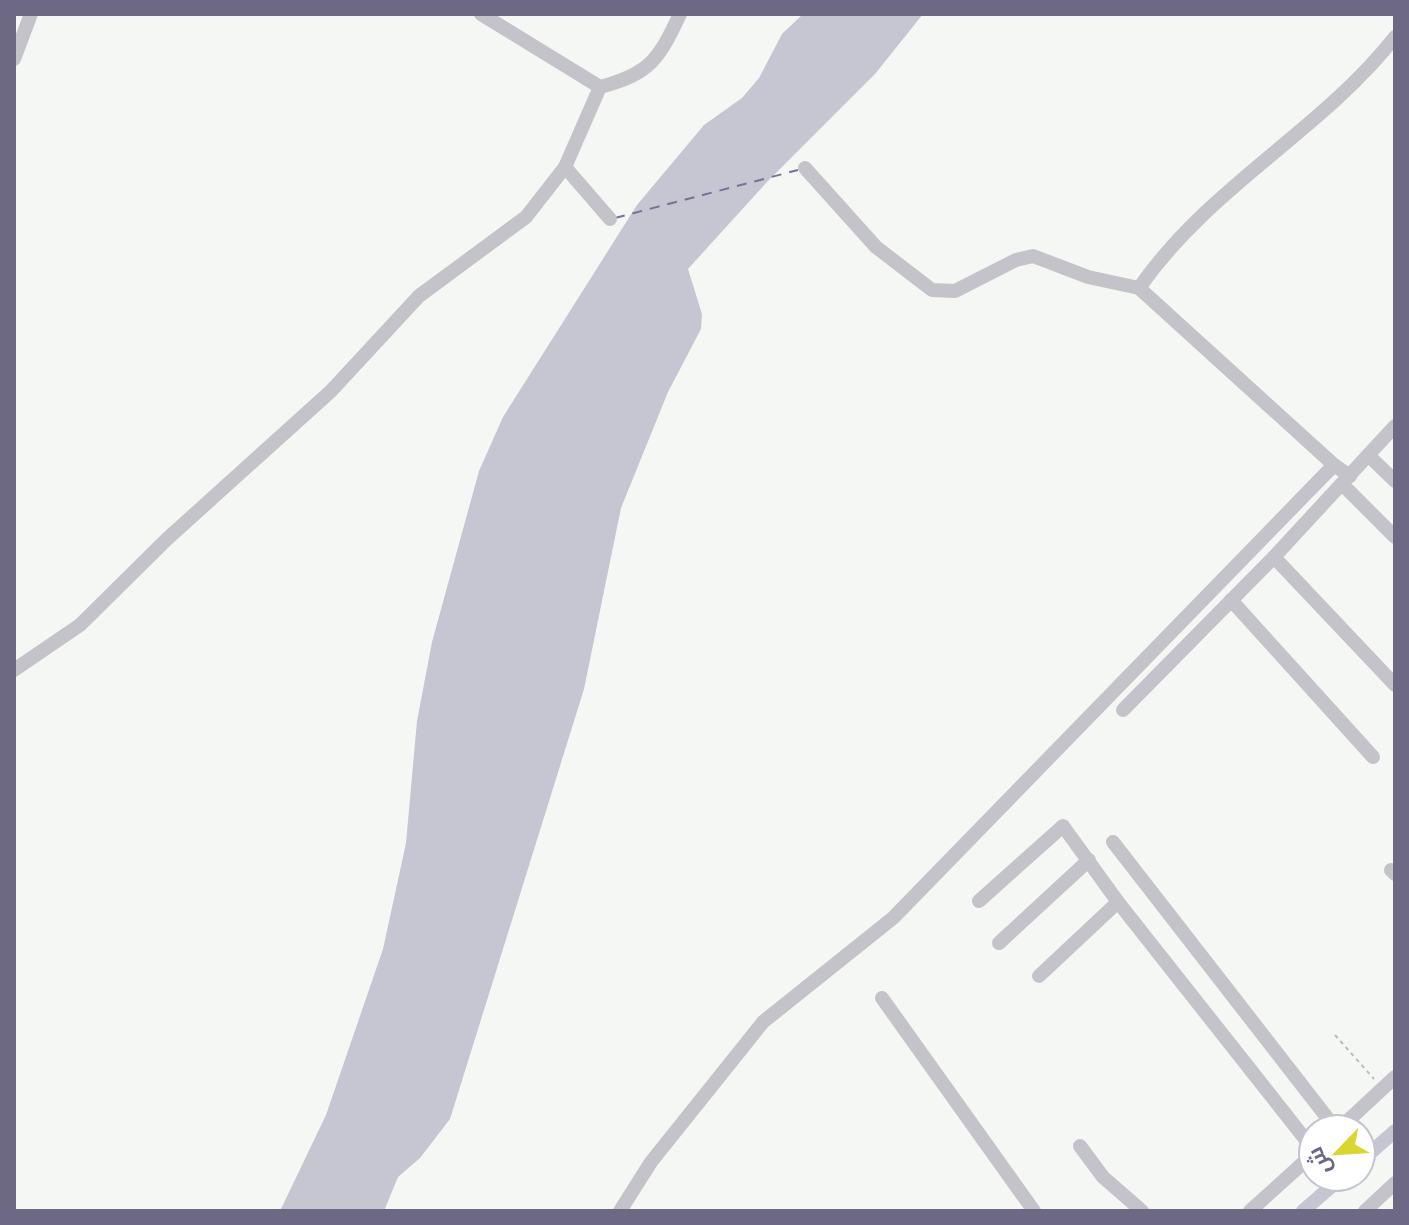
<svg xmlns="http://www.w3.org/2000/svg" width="1409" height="1225" font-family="'Nunito Sans',Cairo,sans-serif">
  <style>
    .water { fill: #c6c6d2 }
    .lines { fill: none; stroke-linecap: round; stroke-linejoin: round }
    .canal { stroke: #c6c6d2; stroke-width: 14 }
    .ferry { stroke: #737395; stroke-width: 2; stroke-dasharray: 10 8; stroke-linecap: butt }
    .path { stroke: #bcbbc0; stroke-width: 2; stroke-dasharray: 4 4; stroke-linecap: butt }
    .minor { stroke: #c4c3ca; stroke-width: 14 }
  </style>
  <rect width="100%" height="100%" fill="#f5f7f5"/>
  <path class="water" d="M803 14H923L875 74 767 182 688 269 702 314 701 329 668 392 621 508 584 689 450 1119 420 1158 398 1177 384 1211H280L326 1115 383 949 406 843 417 721 432 642 479 471 503 417 637 205 704 125 742 98 759 78 782 34Z"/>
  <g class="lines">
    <g class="canal">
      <path d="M1361 1161 1395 1131"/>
      <path d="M1303 1211 1342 1177"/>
    </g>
    <path class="ferry" d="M615 218 798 170"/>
    <path class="path" d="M1335 1035 1374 1079"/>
    <g class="minor">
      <path d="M481 14 600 87C650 74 659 59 680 14"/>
      <path d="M14 59 31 14"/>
      <path d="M565 167 610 219"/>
      <path d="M805 168 876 247 932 290 955 291 1016 260 1033 256 1088 277 1139 288"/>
      <path d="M1395 426 1274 557 1395 685"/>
      <path d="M1368 455 1395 481"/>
      <path d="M1334 465 1139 288C1211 185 1321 131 1395 37"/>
      <path d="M1342 484 1395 537"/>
      <path d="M1231 600 1373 757"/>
      <path d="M14 670 80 625 167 539 331 391 419 296 526 217 565 167 600 87"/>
      <path d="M1123 710 1274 557"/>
      <path d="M1113 842 1336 1129"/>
      <path d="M1391 870 1395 874"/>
      <path d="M979 901 1063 826 1118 902 1313 1149"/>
      <path d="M999 943 1089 860"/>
      <path d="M1039 976 1118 902"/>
      <path d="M882 998 1034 1211"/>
      <path d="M1339 1129 1395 1077"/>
      <path d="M1080 1146 1103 1177 1142 1211"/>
      <path d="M620 1211 651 1162 763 1022 893 918 1334 465 1350 476"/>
      <path d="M1250 1211 1313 1154"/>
      <path d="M1365 1211 1395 1183"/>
    </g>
  </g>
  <rect width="1409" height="1225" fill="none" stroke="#6d6884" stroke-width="32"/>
  <g transform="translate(1337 1153) rotate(245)"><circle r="38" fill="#ffffff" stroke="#c5c3ce" stroke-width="2"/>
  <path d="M0-6L14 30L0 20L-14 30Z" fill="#dbd531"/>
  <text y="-12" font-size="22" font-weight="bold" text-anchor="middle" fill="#6d6884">ش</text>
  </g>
</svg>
